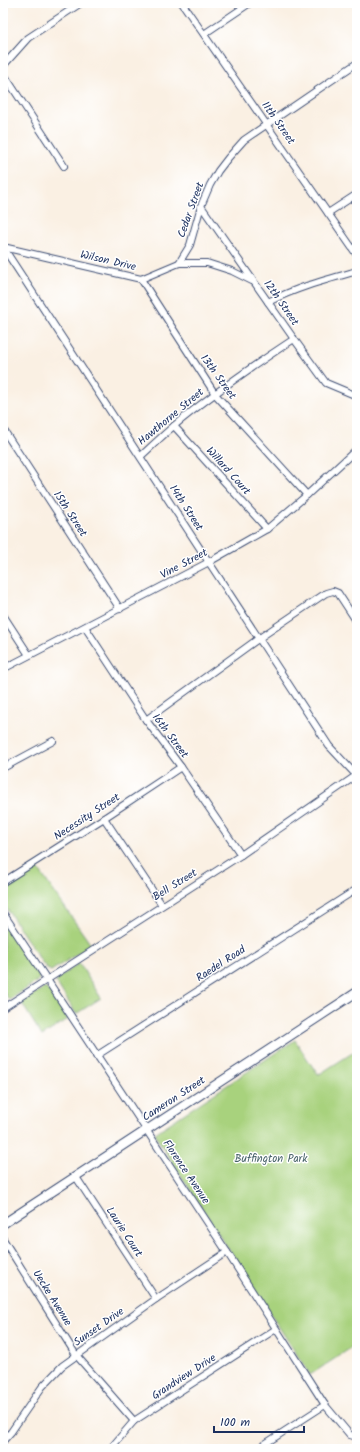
<svg xmlns="http://www.w3.org/2000/svg" width="360" height="1452" font-family="Kalam,sans-serif">
  <style>
    .green { fill: #a8d27d; stroke: #62806e }
    .lines { fill: none; stroke-linecap: round; stroke-linejoin: round }
    .minor-casing { stroke: #3c4c72; stroke-width: 8 }
    .major-casing { stroke: #3c4c72; stroke-width: 10 }
    .minor { stroke: #fff; stroke-width: 6 }
    .major { stroke: #fff; stroke-width: 8 }
    .labels { text-anchor: middle; dominant-baseline: central; stroke-width: 3; stroke-linejoin: round; paint-order: stroke }
    .street-label { font-size: 11px; fill: #1b2f5e; stroke: #fff }
    .park-label { font-size: 11px; fill: #456067; stroke: #fff }
  </style>
  <rect width="100%" height="100%" fill="#fff"/>
  <filter id="ink" filterUnits="userSpaceOnUse"><feTurbulence type="fractalNoise" baseFrequency=".025" numOctaves="2"/><feDisplacementMap in="SourceGraphic" scale="8" xChannelSelector="R" yChannelSelector="G"/><feConvolveMatrix kernelMatrix="1 2 1 2 8 2 1 2 1" color-interpolation-filters="sRGB"/></filter>
  <filter id="wash" filterUnits="userSpaceOnUse"><feTurbulence type="fractalNoise" baseFrequency=".012" numOctaves="4" result="noise"/><feDisplacementMap in="SourceGraphic" scale="16" xChannelSelector="R" yChannelSelector="G"/><feGaussianBlur stdDeviation="0.9" result="paint"/><feColorMatrix in="noise" values="0 0 0 0 0 0 0 0 0 0 0 0 0 0 0 0 0 1.4 0 .05"/><feComposite in="paint" operator="in"/></filter>
  <g filter="url(#wash)">
    <rect width="100%" height="100%" fill="#faf0e3"/>
    <g class="green">
      <path d="M36 866 91 945 51 971 47 969 41 961 3 903V888Z"/>
      <path d="M3 920 39 976V979L36 982 9 1000 3 991Z"/>
      <path d="M79 963 101 998 76 1014 56 982 59 978Z"/>
      <path d="M44 988 48 990 68 1019 42 1036 21 1002Z"/>
      <path d="M295 1040 318 1075 357 1050V1344L310 1375 158 1140 155 1133Z"/>
    </g>
  </g>
  <g filter="url(#ink)">
    <g class="lines">
      <g class="minor-casing">
        <g id="minor">
          <path d="M182 3 357 255"/>
          <path d="M204 34 250 3"/>
          <path d="M3 66 28 38 81 3"/>
          <path d="M3 73 64 166"/>
          <path d="M201 206 294 339 326 383 357 396"/>
          <path d="M328 213 357 194"/>
          <path d="M3 247 329 746 357 776"/>
          <path d="M3 247 141 279 179 263H207L232 271 252 281"/>
          <path d="M179 263 190 245 201 206 210 185 218 171 228 158 244 140 357 63"/>
          <path d="M141 279 215 394 307 495"/>
          <path d="M268 302C298 287 325 280 357 271"/>
          <path d="M174 426 267 529"/>
          <path d="M3 429 120 609"/>
          <path d="M141 456C152 446 163 435 175 425 212 394 253 366 294 339"/>
          <path d="M3 615 29 655"/>
          <path d="M85 627 146 720 181 767 241 855"/>
          <path d="M3 669 209 562 267 529 307 495 357 449"/>
          <path d="M146 720 258 639 326 593 333 591 338 593 357 622"/>
          <path d="M3 768 53 741"/>
          <path d="M104 818 162 905"/>
          <path d="M3 882 104 818 181 767"/>
          <path d="M3 913 227 1252 325 1405 350 1435 357 1437"/>
          <path d="M3 1008 241 855 357 775"/>
          <path d="M96 1056 357 889"/>
          <path d="M76 1177 156 1299"/>
          <path d="M3 1239 76 1355 134 1421"/>
          <path d="M3 1441 11 1432 42 1387 62 1366 156 1299 227 1252"/>
          <path d="M110 1449 134 1421 276 1329"/>
          <path d="M257 1449 325 1405"/>
        </g>
      </g>
      <g class="major-casing">
        <path id="major" d="M3 1224 357 992"/>
      </g>
      <use href="#minor" class="minor"/>
      <use href="#major" class="major"/>
    </g>
  </g>
  <g class="labels">
    <g class="street-label">
      <text transform="translate(278 123) rotate(55)">11th Street</text>
      <text transform="translate(191 210) rotate(-70)">Cedar Street</text>
      <text transform="translate(108 261) rotate(13)">Wilson Drive</text>
      <text transform="translate(281 303) rotate(55)">12th Street</text>
      <text transform="translate(218 377) rotate(54)">13th Street</text>
      <text transform="translate(171 417) rotate(-40)">Hawthorne Street</text>
      <text transform="translate(228 471) rotate(48)">Willard Court</text>
      <text transform="translate(186 508) rotate(57)">14th Street</text>
      <text transform="translate(70 514) rotate(57)">15th Street</text>
      <text transform="translate(184 564) rotate(-28)">Vine Street</text>
      <text transform="translate(170 736) rotate(53)">16th Street</text>
      <text transform="translate(87 817) rotate(-33)">Necessity Street</text>
      <text transform="translate(175 885) rotate(-32)">Bell Street</text>
      <text transform="translate(221 964) rotate(-33)">Raedel Road</text>
      <text transform="translate(174 1099) rotate(-33)">Cameron Street</text>
      <text transform="translate(186 1172) rotate(56)">Florence Avenue</text>
      <text transform="translate(124 1232) rotate(57)">Laurie Court</text>
      <text transform="translate(52 1298) rotate(58)">Uecke Avenue</text>
      <text transform="translate(99 1327) rotate(-35)">Sunset Drive</text>
      <text transform="translate(184 1377) rotate(-33)">Grandview Drive</text>
    </g>
    <g class="park-label">
      <text x="271" y="1159">Buffington Park</text>
    </g>
  </g>
  <rect width="360" height="1452" fill="none" stroke="#fff" stroke-width="16"/>
  <path d="M214 1426v6h90v-6" fill="none" stroke="#1b2f5e" stroke-width="2"/>
  <text x="220" y="1426" font-size="12" fill="#1b2f5e" stroke="#ffffff" stroke-width="3" paint-order="stroke">100 m</text>
</svg>
